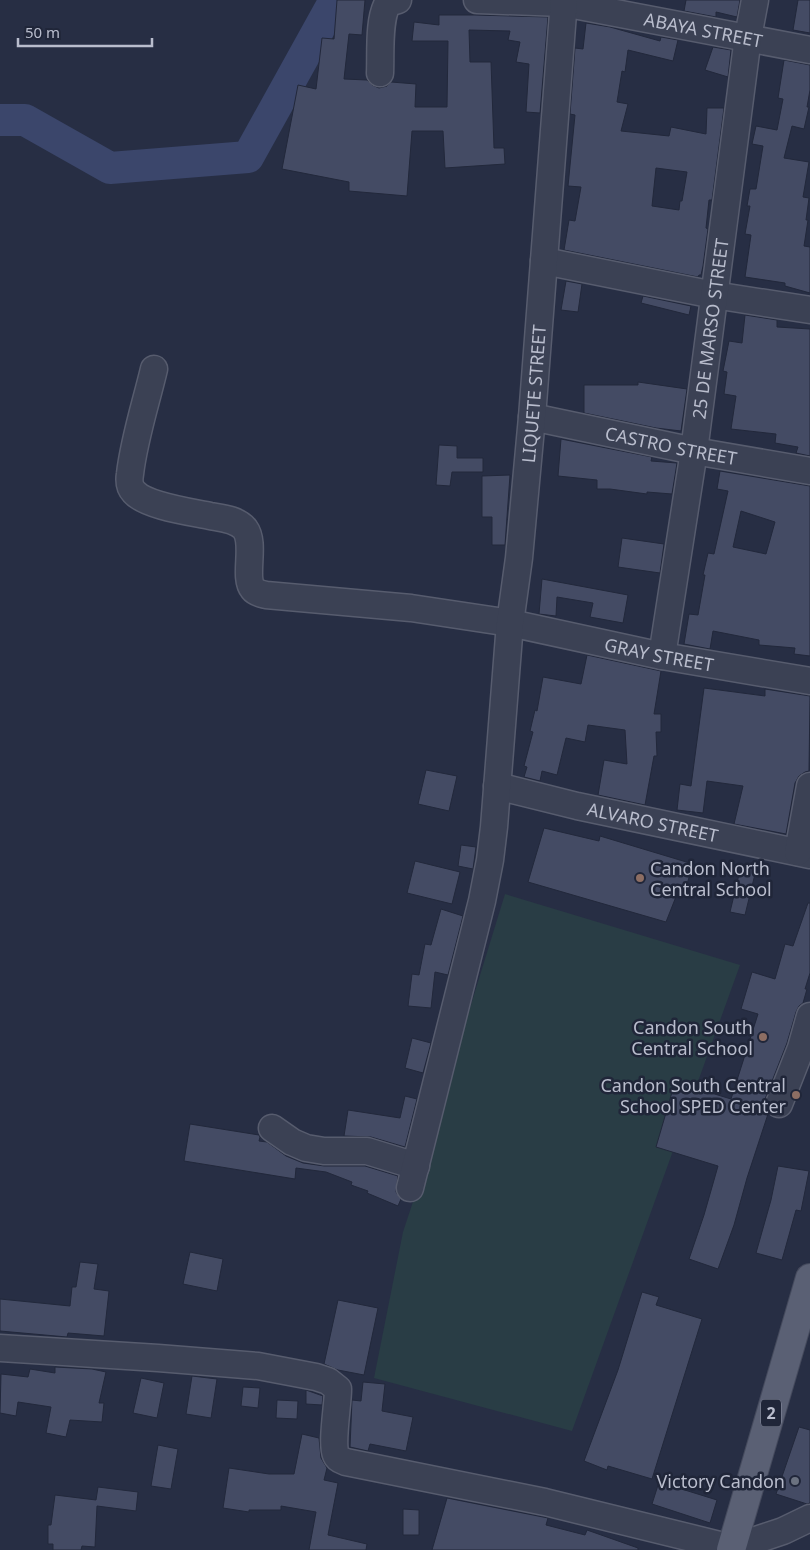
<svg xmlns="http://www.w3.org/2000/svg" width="810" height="1550" font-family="'Noto Sans',sans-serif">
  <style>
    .green { fill: #293d45 }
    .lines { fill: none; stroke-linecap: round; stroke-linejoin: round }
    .river { stroke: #3b466b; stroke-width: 32 }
    .building { fill: #444b64; stroke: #22283b; fill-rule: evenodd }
    .minor-casing { stroke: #575c6e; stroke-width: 29 }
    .major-casing { stroke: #454a5d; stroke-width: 30 }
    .minor { stroke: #3b4154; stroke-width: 26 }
    .major { stroke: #5a6074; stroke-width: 28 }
    .education-dot { fill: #8d6e63; stroke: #202639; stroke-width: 2 }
    .worship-dot { fill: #6b7280; stroke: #202639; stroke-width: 2 }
    .labels { text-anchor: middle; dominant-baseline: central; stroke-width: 5; stroke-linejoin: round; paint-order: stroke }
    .shield { fill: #202639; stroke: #8b90a1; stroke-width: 1 }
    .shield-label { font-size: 16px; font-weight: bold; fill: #b9bdcd }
    .street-label { font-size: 18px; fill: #b9bdcd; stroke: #202639 }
    .poi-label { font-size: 18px; fill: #b9bdcd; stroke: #202639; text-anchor: end }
  </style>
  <rect width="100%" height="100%" fill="#272e44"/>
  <path class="green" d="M505 894 740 965 572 1431 374 1378 403 1232 434 1138 446 1086Z"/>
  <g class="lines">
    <path class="river" d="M0 120H25L110 168 248 157 335 0"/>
  </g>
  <g class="building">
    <path d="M337 0H365L362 35 349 34 344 79 367 80 372 85 379 88 387 86 391 82 416 84 415 107H447L448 41H412L414 22 439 25V15H475L548 17 540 113 526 112 529 64 516 62 520 42 508 40 510 31 469 30 470 62H491L494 148H504L505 164 445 168 443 131H412L407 196 349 191V182L282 169 298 85 316 89 322 38 334 39Z"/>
    <path d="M686 0H740L737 17 716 12V17L684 11Z"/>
    <path d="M798 0H810V33L793 30Z"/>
    <path d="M586 23 610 27 660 41 661 37 678 40 673 61 628 50 625 72 622 71 617 102 628 104 621 131 669 136 671 127 706 134 707 108H724L712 200H709L706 228 708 229 703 266 701 275H699L698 277 564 250 569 220 575 221 581 187 568 186 575 115 570 114 575 48 583 49ZM656 168 687 172 682 201H680L679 210 652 206Z"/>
    <path d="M713 47 731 50 728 77 705 70Z"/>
    <path d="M784 60 810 65V90L807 107H809L804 129 792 126 784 158 809 162 803 197 809 198 806 220H808L804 246 810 247V293L785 286V283L745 277 751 235 745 234 750 206H747L750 189H756L763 146 752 144 756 126 777 130 783 99 778 98Z"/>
    <path d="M566 281 582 284 578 312 561 310Z"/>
    <path d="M643 296 691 306 689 315 641 303Z"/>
    <path d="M745 315 777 320V327L810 329V456L796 453 798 447 775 443 776 434 731 429 736 396 724 394 727 372 723 371 729 341 742 343Z"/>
    <path d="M638 382 687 389 681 431 656 428 584 413V385H638Z"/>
    <path d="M561 439 652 457 651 461 677 463 672 494 647 492V494L610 489H597V480L558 476Z"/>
    <path d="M439 445 457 446V458H483V472H452L450 486 436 485Z"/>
    <path d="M720 471 810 486V656L794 654 795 648 759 645V640L713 631 710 649 684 644 689 614 698 615 705 575H703L708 553 714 554 728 491 717 489ZM741 511 775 522 766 554 733 547Z"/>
    <path d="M510 475 505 545H492V517H482V476Z"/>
    <path d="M622 538 664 544 660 573 618 567Z"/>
    <path d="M542 579 628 595 623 623 590 617 593 603 557 597 556 616 539 614Z"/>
    <path d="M587 655 661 671 654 714H661V732H656L657 756H654L645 805 598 795 604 760 627 764 625 730 588 725 585 742 566 738 557 775 542 771 540 781 524 777 527 767 524 766 533 732 530 731 535 710 537 711 543 677 581 684Z"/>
    <path d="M704 688 765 696V689L810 696 809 771 805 772 799 776 795 783 786 834 734 824 743 786 707 781 703 813 677 810 680 784 691 786Z"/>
    <path d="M426 770 457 776 449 811 418 804Z"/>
    <path d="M544 828 599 841 600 836 693 864 685 891 679 889 666 922 528 882Z"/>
    <path d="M461 845 476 847 473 869 458 866Z"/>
    <path d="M415 861 460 872 452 904 407 893Z"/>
    <path d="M741 866 756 870 745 915 730 912Z"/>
    <path d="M808 903H810V973L805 989H807L803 1003 799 1006 796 1012 787 1043 765 1099 764 1107 768 1114 747 1178 734 1225 718 1269 689 1259 704 1215 718 1166 656 1147 675 1082 731 1099 758 1014 741 1009 752 972 775 979 785 944 793 946Z"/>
    <path d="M441 909 463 916 448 975 435 972 431 1008 408 1006 412 974 419 975 425 944 431 945Z"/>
    <path d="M412 1038 431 1043 423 1073 405 1068Z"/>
    <path d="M405 1096 417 1099 405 1147 371 1137 344 1136 348 1110 400 1118Z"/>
    <path d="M190 1124 259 1135 260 1137 259 1141 267 1142 286 1156 303 1163 324 1166H365L398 1176 396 1192 401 1199 398 1206 367 1193 368 1191 351 1185 352 1182 326 1172 296 1168 295 1179 184 1161Z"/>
    <path d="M778 1166 809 1171 801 1211 796 1210 782 1260 756 1253 771 1200Z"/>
    <path d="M190 1252 223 1259 217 1291 183 1284Z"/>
    <path d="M80 1262 98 1264 94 1289 109 1291 104 1336 68 1333 67 1337 0 1331V1299L70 1306 72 1287H76Z"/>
    <path d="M642 1292 659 1297 656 1305 702 1319 652 1479 608 1466 607 1470 584 1461 618 1370Z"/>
    <path d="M338 1300 378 1308 364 1375 338 1370 324 1364Z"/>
    <path d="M55 1367 92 1369 106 1372 99 1403H104L102 1422 70 1420 66 1437 46 1433 51 1407 18 1402 16 1416 0 1413 1 1374 28 1377 30 1369 55 1373Z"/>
    <path d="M192 1376 217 1379 211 1418 186 1414Z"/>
    <path d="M141 1378 164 1383 157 1418 133 1413Z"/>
    <path d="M363 1382 385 1384 382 1411 413 1417 406 1451 370 1444 368 1451 350 1447 352 1400 361 1401Z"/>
    <path d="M243 1387 260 1388 258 1408 241 1406Z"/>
    <path d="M306 1390 323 1396 322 1405 306 1404Z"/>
    <path d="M277 1400 298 1401 297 1419 276 1418Z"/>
    <path d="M799 1427 810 1430V1503L807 1504 776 1494Z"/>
    <path d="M302 1434 319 1438 321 1458 327 1468 324 1480 338 1483 328 1535 367 1544 366 1550H309L316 1512 281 1506V1510H249V1512L223 1508 229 1468 269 1474H294Z"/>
    <path d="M158 1445 178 1449 171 1489 151 1486Z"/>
    <path d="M659 1482 717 1500 710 1523 652 1504Z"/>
    <path d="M98 1487 138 1492 136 1511 97 1506 95 1547 82 1546 81 1550H53V1544H48V1525H51L55 1495 96 1500Z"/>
    <path d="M447 1498 548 1518 546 1525 585 1535 587 1530 638 1548V1550H432Z"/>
    <path d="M403 1509 419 1510V1535H403Z"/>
  </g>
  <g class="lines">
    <g class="minor-casing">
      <g id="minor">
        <path id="s1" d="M477 0 563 3 810 50"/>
        <path d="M380 73C381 54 378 19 388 3L398 0"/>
        <path d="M544 261 714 295 810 310"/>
        <path id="s2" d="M154 369C146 403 134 439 130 474 129 480 129 487 134 492 146 506 191 512 210 516 221 518 237 519 245 529 256 544 243 577 253 589 256 593 262 594 266 595L411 608 510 623 662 656 810 681"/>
        <path id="s3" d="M532 417 694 451 810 471"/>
        <path id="s4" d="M662 656 694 451 748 37 755 0"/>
        <path id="s5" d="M497 786 577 806 810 855"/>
        <path d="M798 852 810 786"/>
        <path d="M779 1104 801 1048 810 1016"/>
        <path d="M272 1128 292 1142 306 1148 324 1151H367L416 1166"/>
        <path id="s6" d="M410 1188 482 901 490 860 494 827 510 623 519 558 532 417 564 0"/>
        <path d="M0 1348 158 1358 258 1366 316 1377 328 1381 338 1389C338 1405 331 1443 336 1455 338 1460 342 1460 346 1462L545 1502 732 1548 783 1531 810 1518"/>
      </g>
    </g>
    <g class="major-casing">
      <path id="major" d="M731 1550 810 1278"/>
    </g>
    <use href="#minor" class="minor"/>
    <use href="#major" class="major"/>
  </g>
  <g class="education-dot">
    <circle cx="640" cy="878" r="5"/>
    <circle cx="763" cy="1037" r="5"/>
    <circle cx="796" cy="1095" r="5"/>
  </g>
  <circle class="worship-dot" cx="795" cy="1481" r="5"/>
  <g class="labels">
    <rect class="shield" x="761" y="1399.5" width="20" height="27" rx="4"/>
    <g class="shield-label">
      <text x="771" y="1413">2</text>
    </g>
    <g class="street-label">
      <text stroke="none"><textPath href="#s1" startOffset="229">ABAYA STREET</textPath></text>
      <text stroke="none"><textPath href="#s4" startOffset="331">25 DE MARSO STREET</textPath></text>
      <text stroke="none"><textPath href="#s6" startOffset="806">LIQUETE STREET</textPath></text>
      <text stroke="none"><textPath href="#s3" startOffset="142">CASTRO STREET</textPath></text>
      <text stroke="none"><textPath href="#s2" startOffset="720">GRAY STREET</textPath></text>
      <text stroke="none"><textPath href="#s5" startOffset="160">ALVARO STREET</textPath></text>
    </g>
    <g class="poi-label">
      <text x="650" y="868" text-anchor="start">Candon North<tspan x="650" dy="21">Central School</tspan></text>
      <text x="753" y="1027">Candon South<tspan x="753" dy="21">Central School</tspan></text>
      <text x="786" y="1085">Candon South Central<tspan x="786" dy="21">School SPED Center</tspan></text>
      <text x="785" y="1481">Victory Candon</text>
    </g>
  </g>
  <path d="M18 38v8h134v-8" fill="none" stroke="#b9bdcd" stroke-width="2.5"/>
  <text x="25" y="38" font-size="15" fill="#b9bdcd" stroke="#202639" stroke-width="4" paint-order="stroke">50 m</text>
</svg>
